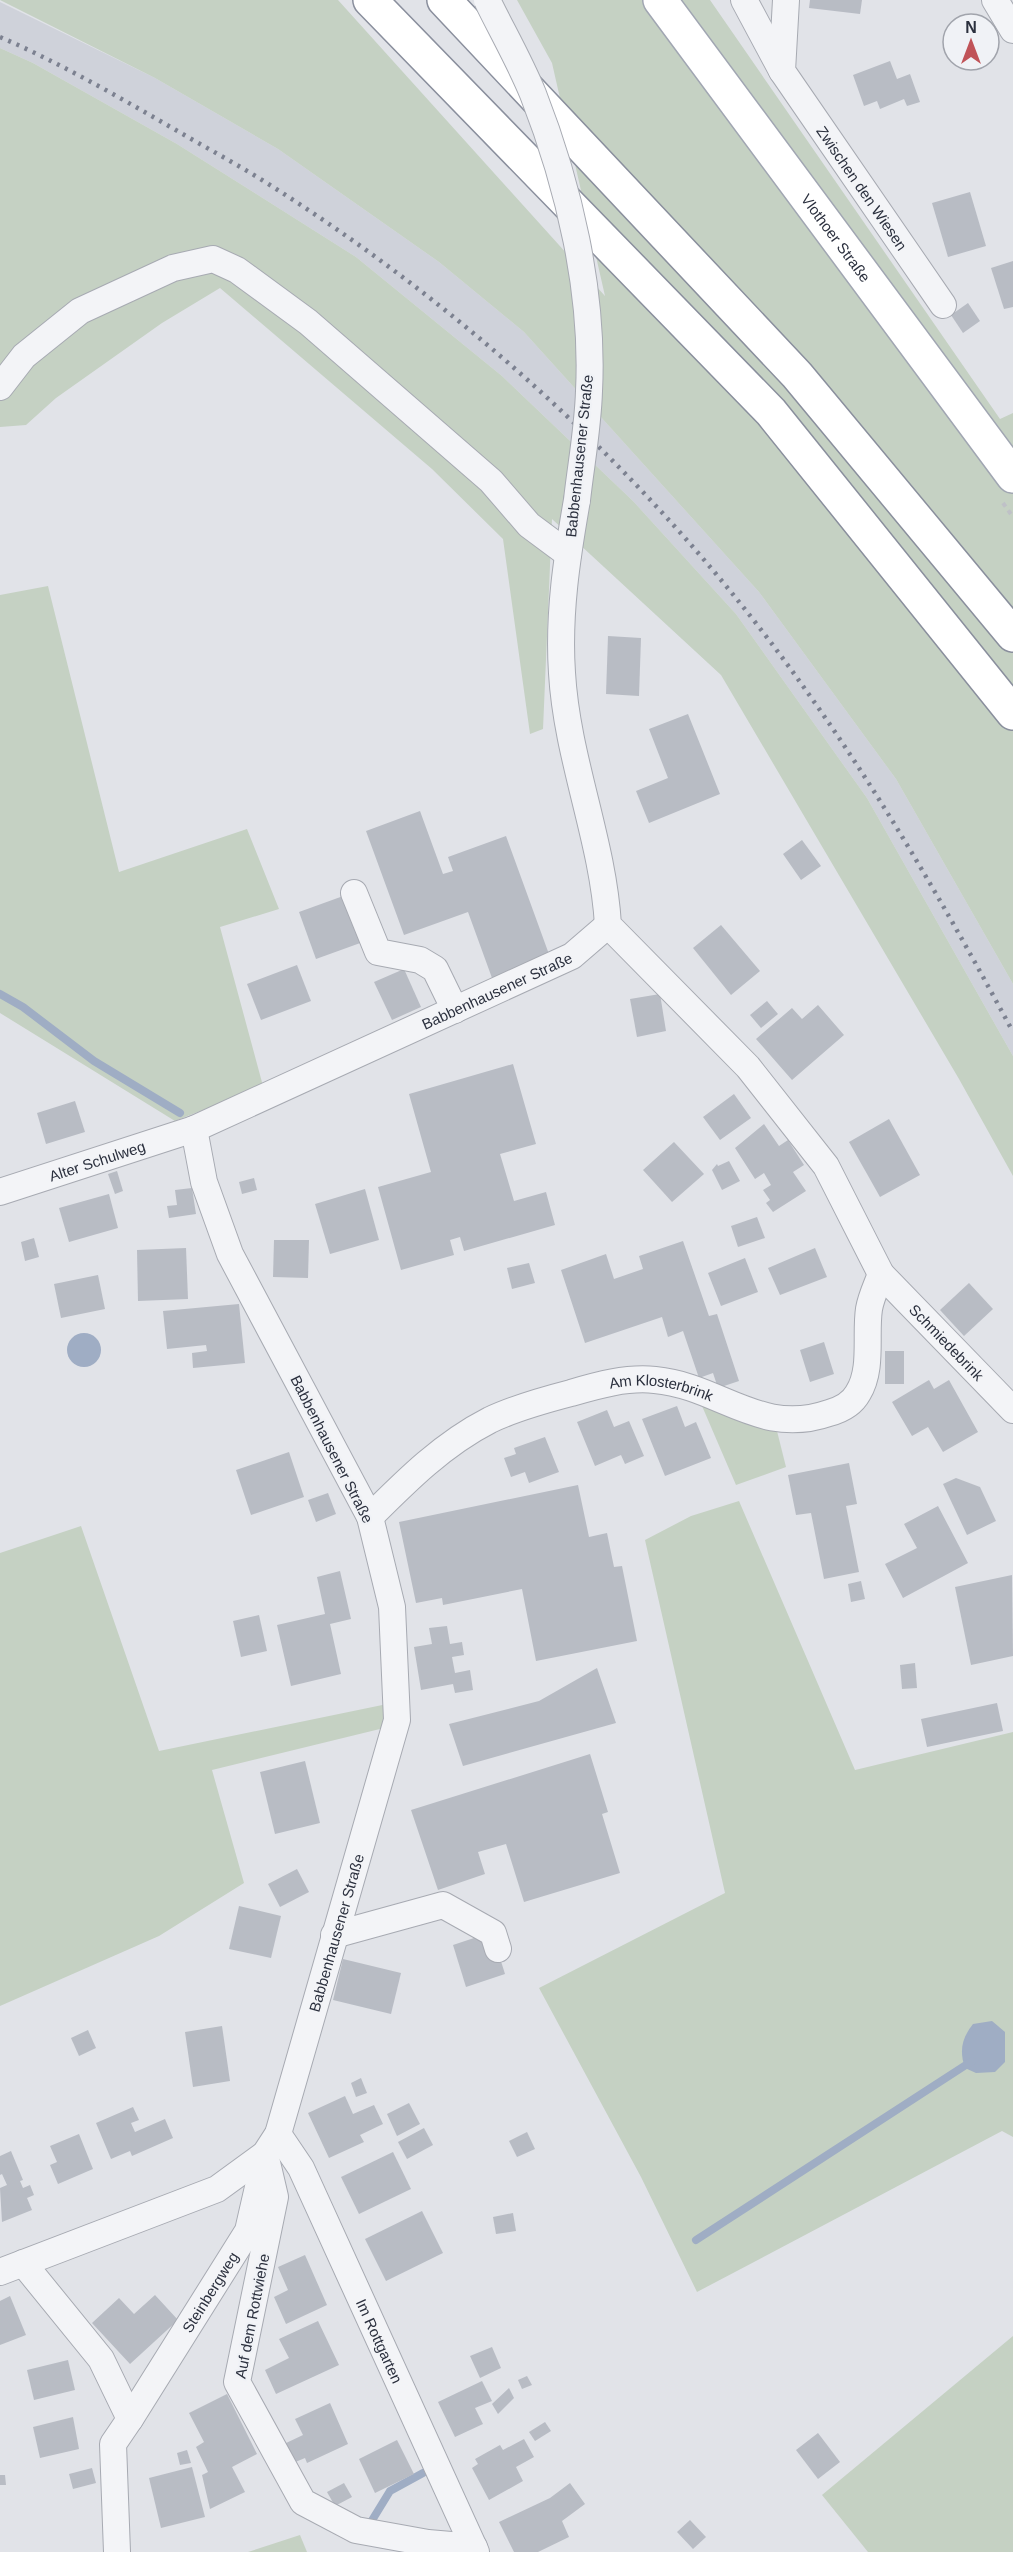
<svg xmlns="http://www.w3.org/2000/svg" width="1013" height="2552" font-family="Helvetica,sans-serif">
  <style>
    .built { fill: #cfd2da }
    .green { fill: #c5d1c3 }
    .water { fill: #9fadc4 }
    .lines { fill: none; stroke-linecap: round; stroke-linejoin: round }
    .stream { stroke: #9fadc4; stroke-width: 8 }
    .building { fill: #b8bcc4 }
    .minor-casing { stroke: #a7aab2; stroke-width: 28 }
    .major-casing { stroke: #a1a6b2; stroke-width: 36 }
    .highway-casing { stroke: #8a8f9d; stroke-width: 36 }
    .path { stroke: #bfc1c7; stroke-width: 4; stroke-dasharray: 4.5 4.5; stroke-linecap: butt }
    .minor { stroke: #f3f4f7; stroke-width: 26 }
    .major { stroke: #fff; stroke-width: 33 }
    .highway { stroke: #fff; stroke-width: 33 }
    .rail { stroke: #7c8190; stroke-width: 4.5; stroke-dasharray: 3 6; stroke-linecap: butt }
    .minor-bridge-casing { stroke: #a7aab2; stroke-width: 28; stroke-linecap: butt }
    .minor-bridge { stroke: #f3f4f7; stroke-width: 26 }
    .labels { text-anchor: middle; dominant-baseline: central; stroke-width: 4.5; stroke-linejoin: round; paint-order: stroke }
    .street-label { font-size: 15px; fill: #2b303e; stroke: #f0f2f6 }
  </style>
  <rect width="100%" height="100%" fill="#e1e3e8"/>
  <path class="built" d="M0 2 155 78 278 149 439 262 524 332 759 592 896 779 1013 984V1056L867 798 736 614 633 501 502 376 356 257 177 144 33 63 0 48Z"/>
  <g class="green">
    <path d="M0 0H338L605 296 552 63 517 0H710L1000 419 1013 413V984L896 779 759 592 524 332 439 262 278 149 155 78Z"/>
    <path d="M0 48 33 63 177 144 356 257 502 376 633 501 736 614 867 798 1013 1056V1176L959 1079 721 675 552 519 543 729 530 734 503 539 432 469 220 288 162 323 56 398 26 425 0 427Z"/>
    <path d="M48 586 119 872 247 829 279 909 220 927 263 1086 175 1121 0 1013V595Z"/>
    <path d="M699 1399 712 1401 748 1424 777 1431 786 1467 736 1485Z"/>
    <path d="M739 1501 855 1770 1013 1732V2137L1002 2131 697 2292 641 2177 539 1988 725 1893 645 1540 691 1516Z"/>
    <path d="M81 1526 159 1751 392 1703 384 1728 212 1770 244 1883 159 1936 0 2006V1553Z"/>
    <path d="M1013 2336V2552H868L822 2495Z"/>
    <path d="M300 2535 307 2552H248Z"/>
  </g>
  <g class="water">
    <circle cx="84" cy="1350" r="17"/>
    <path d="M992 2021 1005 2032V2062L995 2072 976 2073 965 2068C959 2050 962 2038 973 2024Z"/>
  </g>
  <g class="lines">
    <g class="stream">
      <path d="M0 994 23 1007 94 1061 180 1113"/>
      <path d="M696 2240 972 2061"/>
      <path d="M371 2522 390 2491 423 2473"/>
    </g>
  </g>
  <g class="building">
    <path d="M810 0H862L860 14 809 8Z"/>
    <path d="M890 61 897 79 910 74 920 102 907 106 904 99 880 109 877 101 864 106 853 75Z"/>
    <path d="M970 192 986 246 948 257 932 203Z"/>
    <path d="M1013 261V307L1004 309 991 268Z"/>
    <path d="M968 303 980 321 963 333 951 315Z"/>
    <path d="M608 636 641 638 639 696 606 694Z"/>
    <path d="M688 714 720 794 649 823 636 791 668 778 649 729Z"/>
    <path d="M420 811 443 874 453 871 448 857 506 836 550 957 492 978 468 912 404 935 366 831Z"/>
    <path d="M802 840 821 866 801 880 783 854Z"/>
    <path d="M346 895 363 942 316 959 299 912Z"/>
    <path d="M721 925 760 971 731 995 693 948Z"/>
    <path d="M297 965 311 1001 261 1020 247 984Z"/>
    <path d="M404 969 421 1007 392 1020 374 982Z"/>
    <path d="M660 994 666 1031 637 1037 630 999Z"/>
    <path d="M767 1001 778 1014 761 1028 750 1015Z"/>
    <path d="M818 1005 844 1035 792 1080 756 1039 792 1008 802 1019Z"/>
    <path d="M513 1064 536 1144 500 1154 514 1201 546 1192 555 1225 464 1251 460 1237 450 1240 454 1255 401 1270 378 1187 431 1172 409 1094Z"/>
    <path d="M734 1094 751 1118 720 1140 703 1117Z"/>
    <path d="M75 1101 85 1132 46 1144 37 1113Z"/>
    <path d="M889 1119 920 1175 880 1197 849 1142Z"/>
    <path d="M764 1124 779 1146 788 1140 804 1165 793 1172 806 1191 773 1212 766 1203 770 1200 763 1190 771 1185 764 1173 755 1179 735 1148Z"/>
    <path d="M674 1142 704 1174 672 1202 643 1170Z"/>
    <path d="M729 1161 740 1181 722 1190 712 1170 717 1164 718 1166Z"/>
    <path d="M117 1171 123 1191 115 1194 108 1174Z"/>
    <path d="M254 1178 257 1190 242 1194 239 1182Z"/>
    <path d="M192 1188 196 1214 169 1218 167 1206 177 1205 175 1190Z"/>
    <path d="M365 1189 379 1240 330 1254 315 1204Z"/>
    <path d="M109 1194 118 1228 69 1242 59 1208Z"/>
    <path d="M757 1217 765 1238 738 1247 731 1226Z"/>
    <path d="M34 1238 39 1257 25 1261 21 1242Z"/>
    <path d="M274 1240H309L308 1278 273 1277Z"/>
    <path d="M683 1241 709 1316 717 1314 739 1381 718 1388 713 1373 699 1378 683 1331 668 1337 662 1317 585 1343 561 1270 606 1254 614 1279 643 1269 639 1256Z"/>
    <path d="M186 1248 188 1299 138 1301 137 1250Z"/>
    <path d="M815 1248 827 1277 780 1295 768 1268Z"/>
    <path d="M745 1258 758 1292 721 1306 708 1273Z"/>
    <path d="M529 1263 535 1283 512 1289 507 1268Z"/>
    <path d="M98 1275 105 1309 61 1318 54 1284Z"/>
    <path d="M969 1283 993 1309 964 1336 940 1310Z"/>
    <path d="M239 1304 245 1363 193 1368 192 1353 207 1351 206 1345 167 1349 163 1311Z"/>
    <path d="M824 1342 834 1374 810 1382 800 1350Z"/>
    <rect x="885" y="1351" width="19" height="33"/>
    <path d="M929 1380 934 1389 949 1380 978 1432 943 1452 928 1427 912 1436 892 1402Z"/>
    <path d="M677 1406 685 1427 696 1422 711 1458 665 1476 642 1419Z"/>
    <path d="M607 1410 614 1427 629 1421 644 1456 625 1464 621 1455 595 1466 577 1422Z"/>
    <path d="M545 1437 559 1472 529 1483 525 1472 511 1477 504 1458 516 1454 514 1448Z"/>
    <path d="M289 1452 304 1497 251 1515 236 1470Z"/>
    <path d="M849 1463 857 1504 846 1506 859 1572 824 1579 811 1513 796 1515 788 1475Z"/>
    <path d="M956 1478 980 1487 996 1521 967 1535 943 1484Z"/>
    <path d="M578 1485 589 1537 607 1533 614 1567 622 1566 637 1641 536 1661 522 1589 443 1605 442 1598 416 1603 399 1522Z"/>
    <path d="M328 1493 336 1514 316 1522 308 1500Z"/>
    <path d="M938 1506 968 1563 903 1598 885 1564 917 1548 904 1524Z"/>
    <path d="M340 1571 351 1619 330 1624 341 1674 291 1686 277 1625 325 1614 317 1577Z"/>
    <path d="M1012 1575 1013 1656 971 1665 955 1587Z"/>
    <path d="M861 1581 865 1599 851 1602 848 1584Z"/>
    <path d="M259 1615 267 1651 241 1657 233 1621Z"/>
    <path d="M447 1626 450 1644 462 1642 464 1655 452 1657 455 1673 470 1670 473 1690 455 1693 453 1684 421 1690 414 1647 432 1644 429 1628Z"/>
    <path d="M915 1663 917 1688 902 1689 900 1665Z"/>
    <path d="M597 1668 616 1723 463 1766 449 1724 539 1701Z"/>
    <path d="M997 1703 1003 1731 927 1747 921 1719Z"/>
    <path d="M590 1754 608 1812 602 1814 620 1873 524 1902 506 1844 478 1852 485 1874 438 1890 411 1810Z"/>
    <path d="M305 1761 320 1823 275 1834 260 1772Z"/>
    <path d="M297 1869 309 1892 280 1907 268 1884Z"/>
    <path d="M239 1906 281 1916 271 1958 229 1949Z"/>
    <path d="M483 1935 499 1955 505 1974 466 1987 453 1945Z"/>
    <path d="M343 1959 401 1973 391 2014 333 2000Z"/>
    <path d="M222 2026 230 2081 193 2087 185 2032Z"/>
    <path d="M88 2030 96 2048 79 2056 71 2038Z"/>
    <path d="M361 2078 367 2093 356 2097 351 2083Z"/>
    <path d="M345 2096 353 2114 374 2105 383 2124 360 2135 364 2142 329 2158 308 2113Z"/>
    <path d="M409 2103 420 2124 397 2136 387 2114Z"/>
    <path d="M133 2107 139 2120 131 2123 135 2132 165 2119 173 2138 132 2156 130 2151 111 2159 96 2123Z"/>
    <path d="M424 2128 433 2145 407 2159 398 2142Z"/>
    <path d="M527 2132 535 2149 517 2157 509 2141Z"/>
    <path d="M79 2134 93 2169 58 2184 50 2165 57 2162 50 2146Z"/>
    <path d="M11 2151 23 2180 20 2181 23 2188 30 2185 34 2195 27 2198 32 2210 2 2222 0 2188 7 2185 2 2174 0 2175V2156Z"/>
    <path d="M393 2152 411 2189 359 2214 341 2177Z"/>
    <path d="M422 2211 443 2253 386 2281 365 2239Z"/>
    <path d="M513 2213 516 2231 496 2234 493 2217Z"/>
    <path d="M305 2255 327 2305 286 2324 274 2297 288 2290 278 2267Z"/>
    <path d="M155 2295 178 2320 130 2364 92 2323 119 2298 134 2314Z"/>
    <path d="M10 2296 26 2335 0 2345V2301Z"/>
    <path d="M318 2321 339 2365 276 2394 265 2370 289 2358 279 2339Z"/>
    <path d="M492 2347 501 2368 480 2378 470 2356Z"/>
    <path d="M68 2360 75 2390 34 2400 27 2370Z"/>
    <path d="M527 2376 532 2385 522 2389 518 2380Z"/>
    <path d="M482 2381 492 2401 475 2408 483 2424 455 2437 438 2402Z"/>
    <path d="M509 2388 514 2398 498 2414 492 2404Z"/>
    <path d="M227 2394 257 2454 232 2467 245 2492 210 2509 202 2475 208 2472 196 2447 204 2442 189 2413Z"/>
    <path d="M330 2403 348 2444 307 2463 305 2458 293 2463 284 2444 303 2435 295 2419Z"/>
    <path d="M73 2417 79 2449 40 2458 33 2427Z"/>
    <path d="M545 2422 551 2431 535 2441 529 2432Z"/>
    <path d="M818 2433 840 2462 818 2479 796 2450Z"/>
    <path d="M524 2439 534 2457 516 2467 523 2481 489 2500 472 2468 478 2464 475 2459 500 2445 503 2450Z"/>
    <path d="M397 2440 414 2474 375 2493 359 2459Z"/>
    <path d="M187 2450 191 2463 180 2465 177 2453Z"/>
    <path d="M192 2467 205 2517 161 2528 149 2478Z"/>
    <path d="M92 2468 96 2483 73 2489 69 2474Z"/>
    <path d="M0 2475H5L6 2485H0Z"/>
    <path d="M344 2483 352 2497 335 2506 327 2492Z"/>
    <path d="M570 2483 585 2504 562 2521 569 2537 538 2552H514L499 2522 550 2498Z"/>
    <path d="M690 2520 706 2537 693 2549 677 2532Z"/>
  </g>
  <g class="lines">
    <g class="minor-casing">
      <g id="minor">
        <path d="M744 0 782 71"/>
        <path id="s1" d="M786 0 782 71 943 305"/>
        <path d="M995 0 1013 30"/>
        <path d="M0 387 24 356 80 311 173 268 213 259 237 270 308 322 491 481 529 525 568 554"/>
        <path id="s2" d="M577 500C567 557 558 614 562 673 567 759 603 840 608 925L748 1067 826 1166 881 1274 1013 1410"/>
        <path d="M354 893 378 952 420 960 435 969 455 1010"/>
        <path id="s3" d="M0 1192 194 1129 572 956 608 925"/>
        <path id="s4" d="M370 1517C407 1480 443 1444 490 1420 515 1408 544 1400 571 1393 598 1385 627 1377 655 1380 720 1386 760 1437 829 1413 840 1410 852 1404 858 1393 873 1369 865 1335 869 1309 871 1297 877 1285 881 1274"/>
        <path d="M334 1935 443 1905 493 1933 498 1949"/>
        <path id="s5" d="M278 2134 301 2168 476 2552"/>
        <path d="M265 2154 275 2197 237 2382 303 2502 356 2530 428 2543 474 2547"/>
        <path d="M23 2263 101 2359 130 2419 113 2444 117 2552"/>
        <path id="s6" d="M0 2272 217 2189 265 2154 278 2134 397 1720 392 1607 370 1517 230 1254 204 1182 194 1129"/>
        <path id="s7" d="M130 2419 248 2231 264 2161"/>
      </g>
    </g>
    <g class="major-casing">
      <g id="major">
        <path id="s8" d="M660 0 1013 476"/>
      </g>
    </g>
    <g class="highway-casing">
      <g id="highway">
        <path d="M370 0 771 412 1013 713"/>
        <path d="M444 0 797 375 1013 635"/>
      </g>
    </g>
    <path class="path" d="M1003 503 1013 517"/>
    <use href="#minor" class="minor"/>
    <use href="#major" class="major"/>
    <use href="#highway" class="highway"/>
    <path class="rail" d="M0 37C60 63 117 96 174 129 203 146 233 162 262 180 474 313 666 491 810 696 886 803 951 917 1013 1032"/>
    <g class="minor-bridge-casing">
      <path id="minor-bridge" d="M487 0C502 31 520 62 533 94 569 186 594 292 589 391 588 427 581 464 577 500"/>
    </g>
    <use href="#minor-bridge" class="minor-bridge"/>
  </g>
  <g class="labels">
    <g class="street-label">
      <text stroke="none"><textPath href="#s1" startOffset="213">Zwischen den Wiesen</textPath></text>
      <text stroke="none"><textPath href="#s8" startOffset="296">Vlothoer Straße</textPath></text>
      <text transform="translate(579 456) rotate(-84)">Babbenhausener Straße</text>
      <text stroke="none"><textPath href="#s3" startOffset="537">Babbenhausener Straße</textPath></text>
      <text stroke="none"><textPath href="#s3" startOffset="102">Alter Schulweg</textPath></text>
      <text stroke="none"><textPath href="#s2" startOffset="972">Schmiedebrink</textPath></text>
      <text stroke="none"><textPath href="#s4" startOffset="333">Am Klosterbrink</textPath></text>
      <text transform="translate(332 1449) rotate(63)">Babbenhausener Straße</text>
      <text stroke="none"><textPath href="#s6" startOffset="525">Babbenhausener Straße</textPath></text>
      <text stroke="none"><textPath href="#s7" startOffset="150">Steinbergweg</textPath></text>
      <text transform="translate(252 2316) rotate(-79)">Auf dem Rottwiehe</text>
      <text stroke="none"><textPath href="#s5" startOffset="231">Im Rottgarten</textPath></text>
    </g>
  </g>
  <g transform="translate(971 42)"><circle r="28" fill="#f0f2f6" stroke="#a1a4ac" stroke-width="1.5"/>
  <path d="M0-4.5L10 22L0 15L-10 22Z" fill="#c05358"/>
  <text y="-9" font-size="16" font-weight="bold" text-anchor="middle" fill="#2b303e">N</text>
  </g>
</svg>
